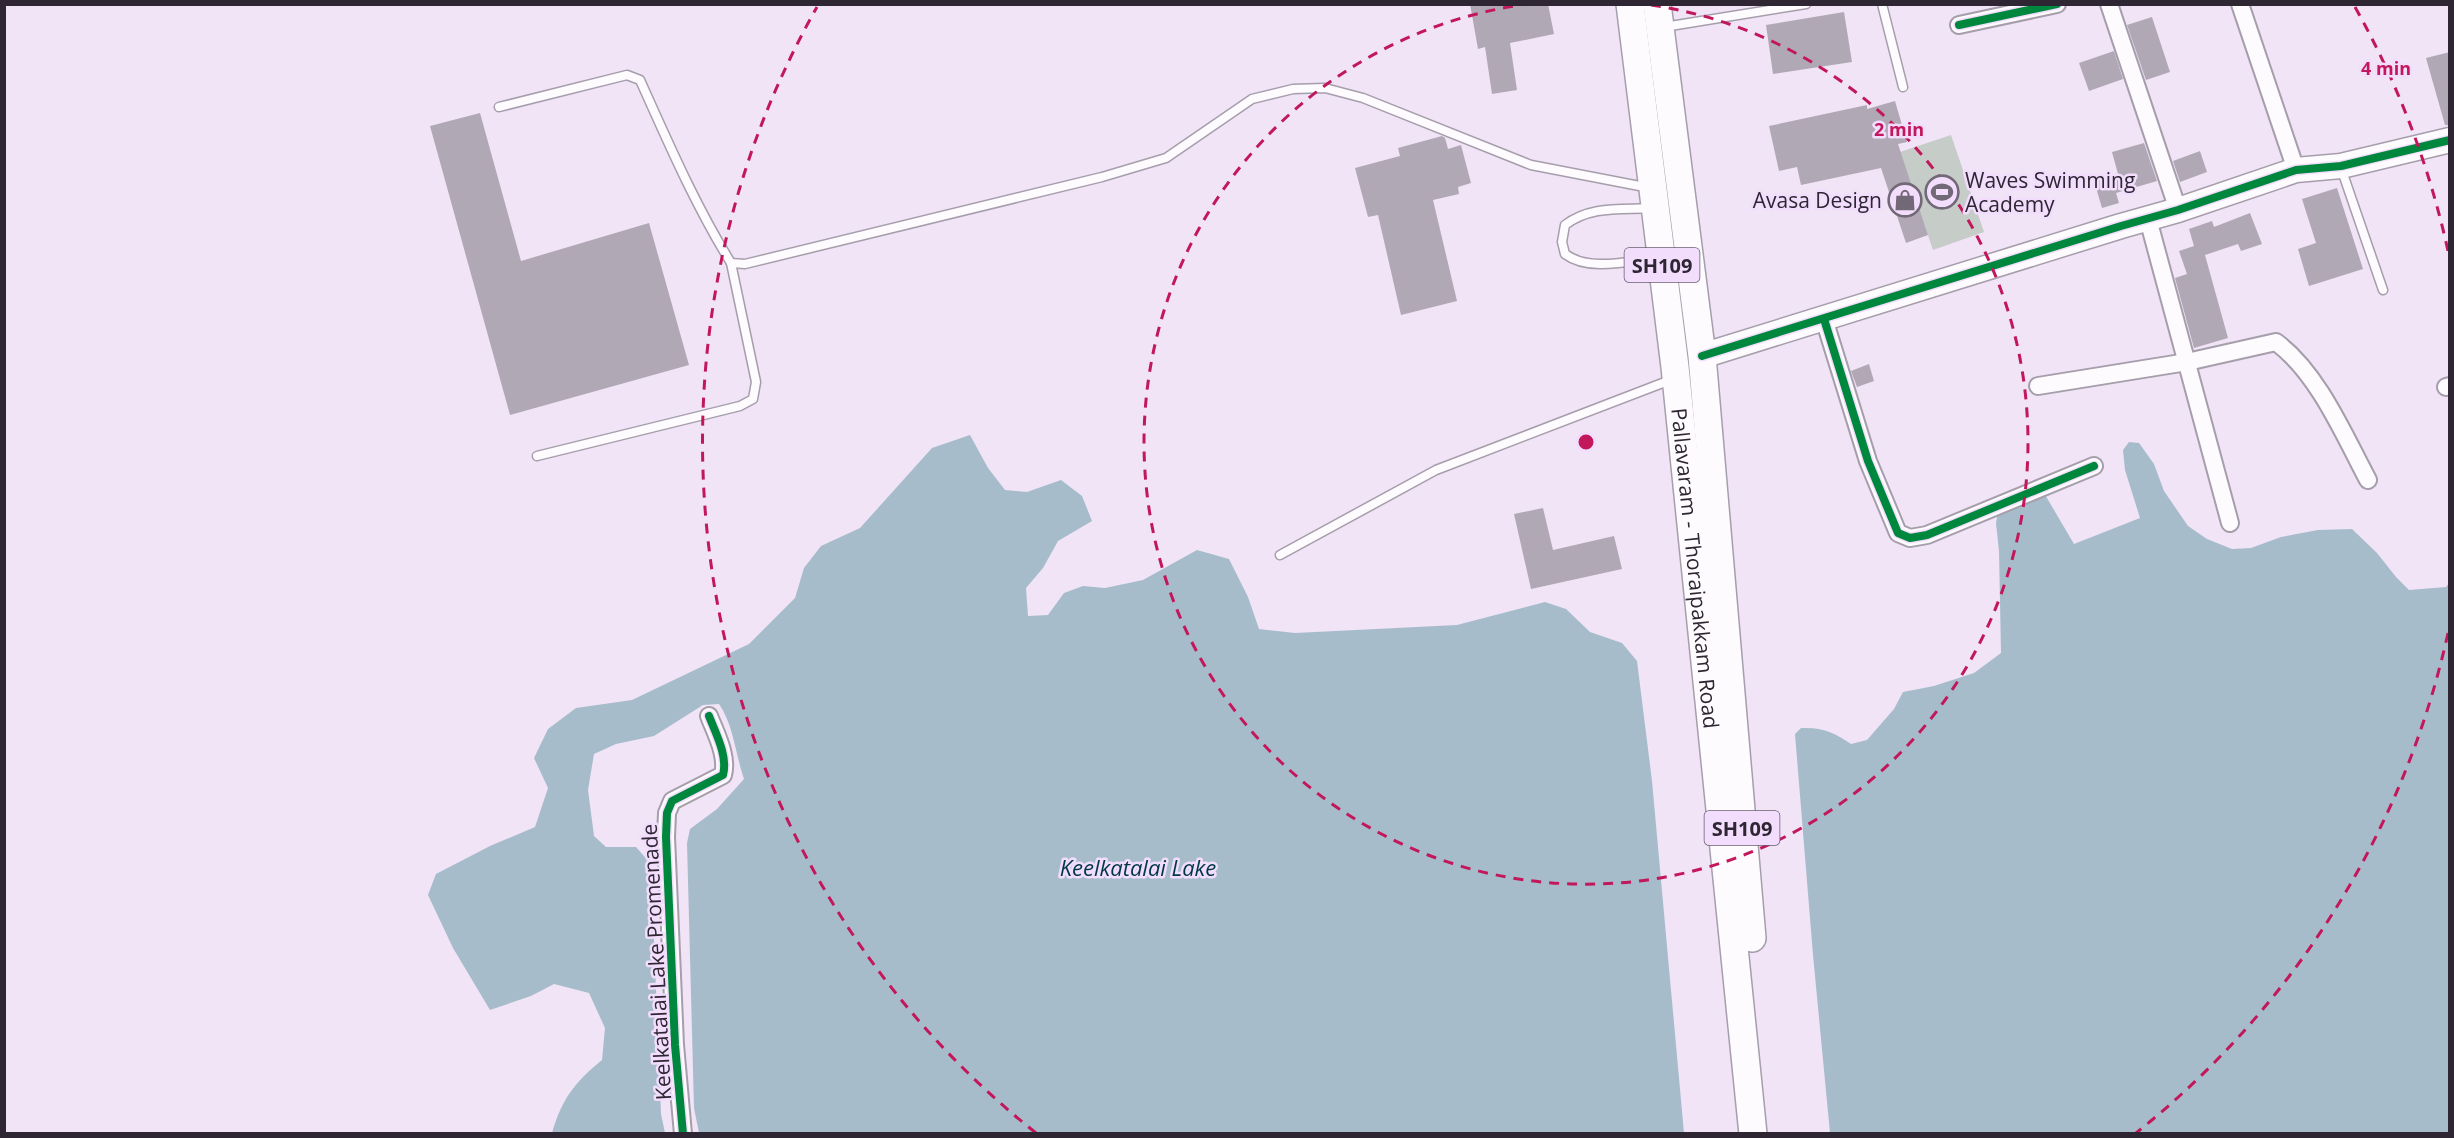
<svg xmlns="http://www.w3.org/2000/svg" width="2454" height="1138" font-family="'Open Sans',sans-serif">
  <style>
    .green { fill: #c6ccc8 }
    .water { fill: #a7bccb }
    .building { fill: #b1a8b5 }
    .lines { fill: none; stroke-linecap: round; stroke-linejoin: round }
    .lane-casing { stroke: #a69eab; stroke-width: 11 }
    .street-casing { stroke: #a69eab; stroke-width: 20 }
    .secondary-casing { stroke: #a69eab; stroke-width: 27 }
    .primary-casing { stroke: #a69eab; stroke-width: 30 }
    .lane { stroke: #fdfbfe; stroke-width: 8 }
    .street { stroke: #fdfbfe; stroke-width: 16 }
    .secondary { stroke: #fdfbfe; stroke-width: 24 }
    .primary { stroke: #fdfbfe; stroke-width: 27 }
    .cycleway-casing { stroke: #f2ddfd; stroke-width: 11 }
    .cycleway { stroke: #00873e; stroke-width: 8 }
    .ring { fill: none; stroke: #c2185b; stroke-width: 3; stroke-dasharray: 10 8 }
    .labels { text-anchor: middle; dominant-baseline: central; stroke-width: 5; stroke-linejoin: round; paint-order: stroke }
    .shield { fill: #f2ddfd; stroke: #695d6f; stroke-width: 1.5 }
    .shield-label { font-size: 20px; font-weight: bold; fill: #2e2632 }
    .poi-label { font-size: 21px; fill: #2e2632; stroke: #f2ddfd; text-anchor: start }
    .street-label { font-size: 21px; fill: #2e2632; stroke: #f2ddfd }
    .water-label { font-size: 22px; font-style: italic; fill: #003747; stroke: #f2ddfd }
    .centre { fill: #c2185b; stroke: #f2ddfd; stroke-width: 3 }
    .ring-label { font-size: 18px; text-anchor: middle; font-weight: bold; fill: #c2185b; stroke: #f2ddfd; stroke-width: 5; stroke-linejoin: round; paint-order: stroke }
  </style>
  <rect width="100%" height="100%" fill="#f0e4f6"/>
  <path class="green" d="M1951 135 1984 232 1933 250 1900 152Z"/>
  <g class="water">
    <path d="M970 435 988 468 1005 490 1027 492 1061 480 1082 496 1092 521 1058 541 1043 568 1026 588 1028 616 1048 615 1064 593 1083 586 1105 588 1143 580 1197 550 1229 559 1248 597 1259 629 1295 633 1457 625 1545 602 1566 609 1590 632 1622 643 1637 661 1652 781 1684 1133H699L694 1108 687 843 690 829 717 809 744 779C735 753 734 726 719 704L703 705 654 736 616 744 594 754 588 790 594 836 606 847H636L651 864 661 1114 665 1133H552C562 1099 574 1083 602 1060L605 1028 589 993 554 984 531 996 490 1010 453 948 428 895 436 874 490 846 535 827 548 788 534 758 548 729 576 708 632 700 749 644 795 598 804 568 821 546 860 528 932 448Z"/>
    <path d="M2129 442 2139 443 2154 464 2164 491 2188 526 2207 539 2232 549 2251 548 2281 537 2318 530 2352 529 2377 553 2396 577 2409 590 2446 587 2449 583V1133H1830L1813 955 1795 734 1801 728C1822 727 1834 732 1851 744L1867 740 1894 709 1903 692 1934 686 1974 673 2001 653 1999 551 1996 523 1998 512 2044 493 2074 544 2140 518 2125 470 2123 450Z"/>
  </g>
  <g class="building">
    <path d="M1470 4H1548L1554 34 1510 43 1517 90 1492 94 1485 47 1478 49Z"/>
    <path d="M1844 12 1852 62 1773 74 1766 25Z"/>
    <path d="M2152 17 2170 72 2146 80 2127 25Z"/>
    <path d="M2114 51 2123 79 2089 91 2079 63Z"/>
    <path d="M2450 52V125H2445L2426 58Z"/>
    <path d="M1895 101 1907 142 1898 144 1928 235 1906 243 1881 168 1801 185 1797 167 1779 171 1769 126 1867 105V109Z"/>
    <path d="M480 113 521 261 649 223 689 365 510 415 430 126Z"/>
    <path d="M1442 136 1445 138 1448 149 1461 145 1471 183 1458 187 1459 194 1433 200 1457 301 1401 315 1378 215 1368 217 1355 168 1400 156 1398 148Z"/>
    <path d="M2144 143 2157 181 2116 193 2119 203 2102 208 2094 181 2118 174 2112 152Z"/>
    <path d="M2200 151 2207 172 2180 182 2173 161Z"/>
    <path d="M2337 188 2363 269 2309 286 2298 249 2316 243 2302 199Z"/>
    <path d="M2250 213 2262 244 2241 251 2238 244 2205 255 2228 338 2194 348 2175 278 2187 274 2179 251 2194 246 2189 229 2212 221 2214 227Z"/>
    <path d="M1869 364 1874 381 1857 387 1851 371Z"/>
    <path d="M1543 508 1553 550 1614 536 1622 569 1531 589 1514 514Z"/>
  </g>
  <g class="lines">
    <g class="lane-casing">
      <g id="lane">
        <path d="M1882 4 1903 87"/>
        <path d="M1664 27 1806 4"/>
        <path d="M499 107 627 75 640 80C668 142 695 205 731 263L745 264 1102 177 1166 158 1252 99 1293 89 1325 88 1363 98 1531 165 1650 188"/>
        <path d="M2341 168 2383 290"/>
        <path d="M1653 208C1622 210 1591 205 1565 225L1562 242 1565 254C1589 272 1629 261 1658 258"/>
        <path d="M537 456 740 406 753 399 756 382 731 263"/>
        <path d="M1280 555 1436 470 1673 379"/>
      </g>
    </g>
    <g class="street-casing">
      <g id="street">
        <path d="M2109 4 2178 210"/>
        <path d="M2240 4 2296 170"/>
        <path d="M1959 25 2057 4"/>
        <path d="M2148 219 2230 523"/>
        <path d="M1824 319 1868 461 1898 533 1910 538 1927 535 2094 466"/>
        <path d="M2038 386 2187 362 2276 342C2318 373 2344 435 2368 480"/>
        <path d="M2446 387 2450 386"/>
        <path d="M683 1134 675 1045 666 837 667 813 672 801 723 775C728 756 716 734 709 716"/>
      </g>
    </g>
    <g class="secondary-casing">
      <path id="secondary" d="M1702 356 2121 226 2178 210 2296 170 2341 166 2450 140"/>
    </g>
    <g class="primary-casing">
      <g id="primary">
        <path id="s1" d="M1630 4 1675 367 1753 1134"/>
        <path d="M1657 4 1702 356 1752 938"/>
      </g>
    </g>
    <use href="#lane" class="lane"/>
    <use href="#street" class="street"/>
    <use href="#secondary" class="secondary"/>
    <use href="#primary" class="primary"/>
    <g class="cycleway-casing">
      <g id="cycleway">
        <path d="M1959 25 2057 4"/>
        <path d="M1824 319 1868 461 1898 533 1910 538 1927 535 2094 466"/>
        <path d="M1702 356 2121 226 2178 210 2296 170 2341 166 2450 140"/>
        <path d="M683 1134 675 1045 666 837 667 813 672 801 723 775C728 756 716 734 709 716"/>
      </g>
    </g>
    <use href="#cycleway" class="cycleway"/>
  </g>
  <g class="ring">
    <path d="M1651 5A442 442 0 1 1 1521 5"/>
    <path d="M2448 633A883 883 0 0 1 2136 1133M1036 1133A883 883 0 0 1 817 7M2355 7A883 883 0 0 1 2448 251"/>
  </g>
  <defs>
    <g id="stadium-ring" transform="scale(1.725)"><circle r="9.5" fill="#f2ddfd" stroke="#726877" stroke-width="1.5"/><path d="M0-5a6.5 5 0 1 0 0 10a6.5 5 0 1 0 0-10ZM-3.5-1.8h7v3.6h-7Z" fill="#726877"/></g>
    <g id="shop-ring" transform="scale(1.725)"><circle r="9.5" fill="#f2ddfd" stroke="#726877" stroke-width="1.5"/><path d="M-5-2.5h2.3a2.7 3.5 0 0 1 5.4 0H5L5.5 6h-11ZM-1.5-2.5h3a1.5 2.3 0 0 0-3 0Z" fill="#726877"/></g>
  </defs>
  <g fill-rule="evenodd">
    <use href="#stadium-ring" x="1942" y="192"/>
    <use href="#shop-ring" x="1905" y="200"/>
  </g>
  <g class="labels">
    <g class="shield">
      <rect x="1624.5" y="248" width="75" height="34" rx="4.5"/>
      <rect x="1704.5" y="811" width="75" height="34" rx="4.5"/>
    </g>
    <g class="shield-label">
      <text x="1662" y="265">SH109</text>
      <text x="1742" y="828">SH109</text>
    </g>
    <g class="poi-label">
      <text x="1965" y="180">Waves Swimming<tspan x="1965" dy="24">Academy</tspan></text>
      <text x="1882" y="200" text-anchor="end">Avasa Design</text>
    </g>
    <g class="street-label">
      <text stroke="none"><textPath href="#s1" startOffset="568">Pallavaram - Thoraipakkam Road</textPath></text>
      <text transform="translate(656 962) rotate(-93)">Keelkatalai Lake Promenade</text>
    </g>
    <g class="water-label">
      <text x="1138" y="867">Keelkatalai Lake</text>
    </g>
  </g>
  <circle cx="1586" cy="442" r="9" class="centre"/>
  <g class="ring-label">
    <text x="2386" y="75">4 min</text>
    <text x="1899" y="136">2 min</text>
  </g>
  <rect width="2454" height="1138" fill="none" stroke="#2e2632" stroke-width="12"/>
</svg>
